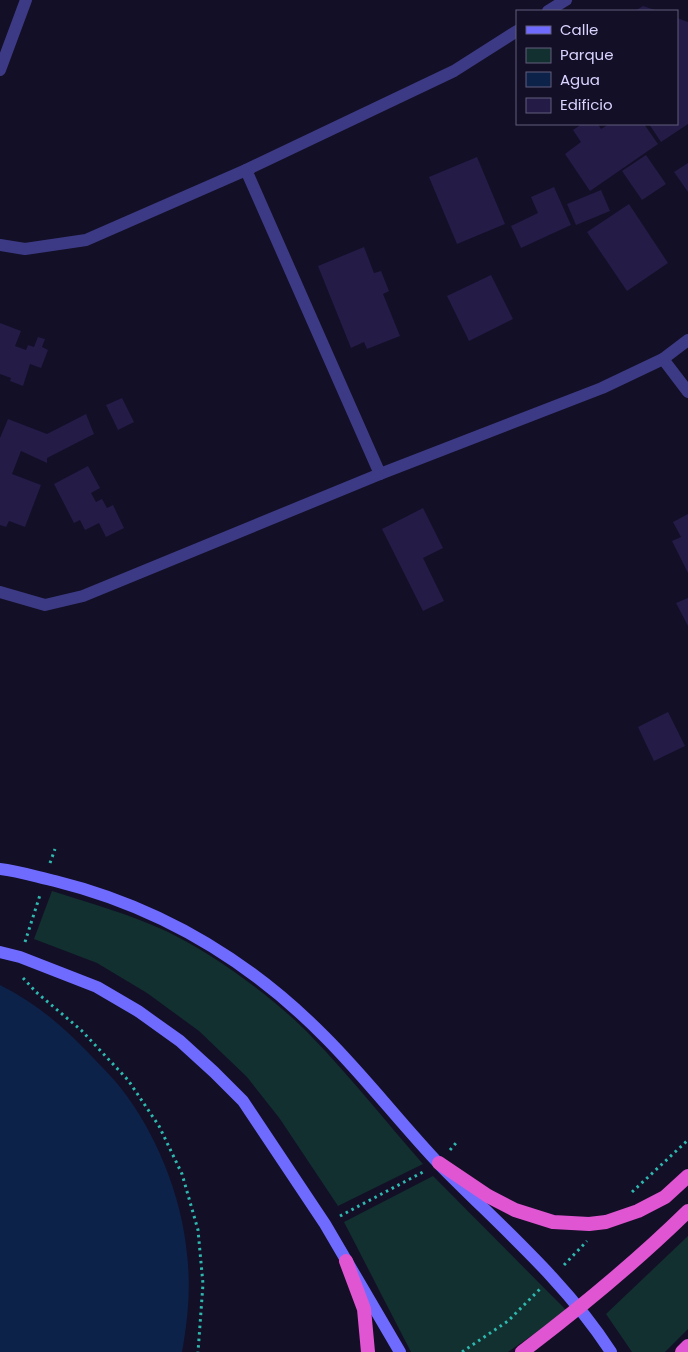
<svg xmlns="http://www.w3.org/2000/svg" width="688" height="1352" font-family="Poppins,sans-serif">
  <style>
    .green { fill: #12302f }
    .water { fill: #0c2248 }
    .building { fill: #241b47 }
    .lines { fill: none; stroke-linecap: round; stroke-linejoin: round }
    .path { stroke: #2fb8b0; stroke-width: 3; stroke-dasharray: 2.5 4; stroke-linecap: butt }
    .service { stroke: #3d3a85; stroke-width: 12 }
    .minor { stroke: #3d3a85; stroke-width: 12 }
    .secondary { stroke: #6f6bff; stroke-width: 12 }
    .trunk { stroke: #e055d1; stroke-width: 14 }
  </style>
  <rect width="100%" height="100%" fill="#130f26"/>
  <g class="green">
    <path d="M52 891C90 903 129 914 166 931 214 954 273 997 310 1035 350 1076 385 1121 423 1164L338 1206 280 1119 247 1077 199 1031 147 993 97 963 34 939Z"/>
    <path d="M433 1176 567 1311 508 1352H411L344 1222Z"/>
    <path d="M688 1236V1329L665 1352H632L606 1314Z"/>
  </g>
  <path class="water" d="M0 985C38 1004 69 1031 97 1062 105 1070 113 1078 120 1087 156 1132 182 1197 187 1254 191 1286 188 1320 182 1352H0Z"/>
  <g class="building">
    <path d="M643 6 658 11H635Z"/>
    <path d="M677 18 688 22V124L661 142 649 124H677Z"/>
    <path d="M582 124H598L601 129 609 124H644L658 144 590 191 565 154 581 142 573 130Z"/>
    <path d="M646 155 666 184 642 200 622 171Z"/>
    <path d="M477 157 505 224 457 244 429 177Z"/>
    <path d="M688 163V192L674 172Z"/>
    <path d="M554 187 571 225 521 248 511 226 538 213 531 197Z"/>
    <path d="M601 190 610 211 576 225 567 204Z"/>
    <path d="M629 204 668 263 627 291 587 232Z"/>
    <path d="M364 247 374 273 381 271 389 291 383 294 400 336 367 349 364 342 351 348 318 266Z"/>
    <path d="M491 275 513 319 469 341 447 296Z"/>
    <path d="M0 323 21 331 15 346 26 350 28 345 34 347 38 337 45 339 42 347 48 350 41 368 30 364 23 386 10 381 11 378 0 374Z"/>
    <path d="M122 398 134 422 118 430 106 405Z"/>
    <path d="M86 414 94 434 47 458V463L21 451 12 474 41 485 25 527 9 521 6 527 0 525V438L8 419 47 434Z"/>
    <path d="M88 466 100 488 91 493 96 502 102 499 107 508 113 505 124 528 106 537 99 523 85 530 80 520 74 523 54 484Z"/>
    <path d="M423 508 443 548 423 558 444 601 423 611 382 529Z"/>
    <path d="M688 514V573L672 541 681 537 673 522Z"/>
    <path d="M688 598V626L676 603Z"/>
    <path d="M668 712 685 746 654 761 638 727Z"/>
  </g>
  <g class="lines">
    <g class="path">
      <path d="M50 863 55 849"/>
      <path d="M25 942 40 895"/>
      <path d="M23 978 36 992 81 1030 128 1080 159 1126 182 1174 198 1230 203 1284 198 1352"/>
      <path d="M450 1150 456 1143"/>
      <path d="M632 1192 688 1140"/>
      <path d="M340 1216 423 1172"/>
      <path d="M564 1265 587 1241"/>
      <path d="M462 1352 508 1321 540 1289"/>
    </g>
    <path class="service" d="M663 359 688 392"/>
    <g class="minor">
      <path d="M548 11 566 0"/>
      <path d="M0 70 26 0"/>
      <path d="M246 170 380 474"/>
      <path d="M0 245 25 249 86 240 246 170 454 71 517 31"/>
      <path d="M0 592 45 605 83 596 380 474 602 388 663 359 688 340"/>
    </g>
    <g class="secondary">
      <path d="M0 869C18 871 37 877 55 881 160 907 250 961 325 1037 366 1078 401 1124 441 1166 499 1225 566 1282 611 1352"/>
      <path d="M0 952 20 957 97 987 138 1011 180 1041 214 1072 243 1101 325 1224 400 1352"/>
    </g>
    <g class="trunk">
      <path d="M439 1163 488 1196 515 1210 553 1222 589 1224 606 1222 638 1211 665 1197 688 1176"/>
      <path d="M346 1261 364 1309 368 1352"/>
      <path d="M522 1352C580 1308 636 1262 688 1211"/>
      <path d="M682 1352 688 1346"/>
    </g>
  </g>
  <rect x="516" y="10" width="162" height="115" fill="#130f26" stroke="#625e7d"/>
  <rect x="526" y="26" width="25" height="8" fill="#6f6bff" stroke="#625e7d"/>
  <text x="560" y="35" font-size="15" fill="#d9d4ff">Calle</text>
  <rect x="526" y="48" width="25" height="15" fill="#12302f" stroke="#625e7d"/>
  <text x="560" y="60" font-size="15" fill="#d9d4ff">Parque</text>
  <rect x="526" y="72" width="25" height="15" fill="#0c2248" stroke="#625e7d"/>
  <text x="560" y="85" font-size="15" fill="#d9d4ff">Agua</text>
  <rect x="526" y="98" width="25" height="15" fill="#241b47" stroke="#625e7d"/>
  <text x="560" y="110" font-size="15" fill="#d9d4ff">Edificio</text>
</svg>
